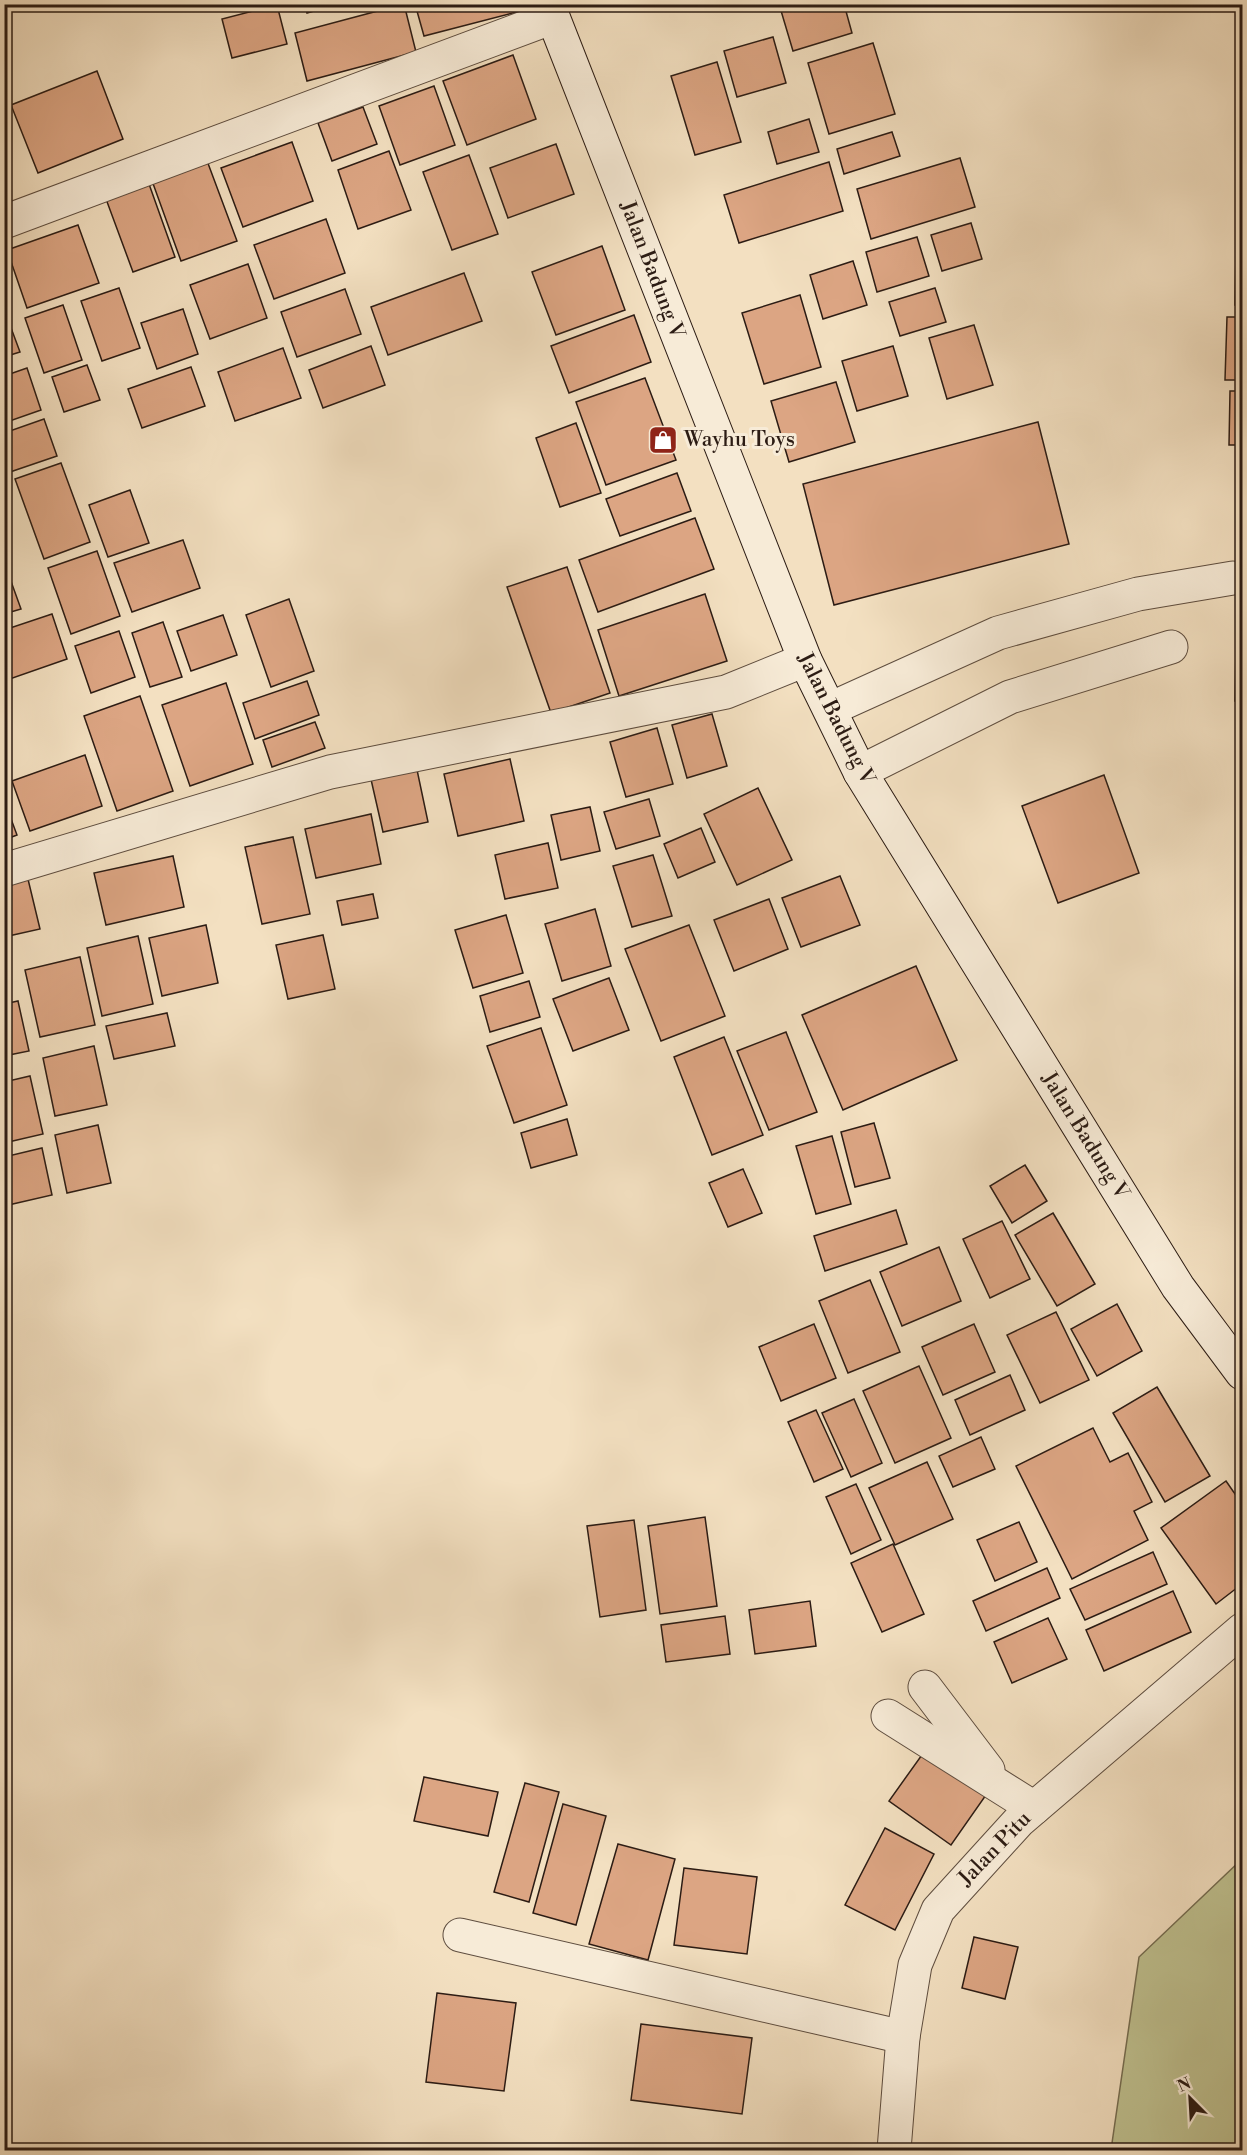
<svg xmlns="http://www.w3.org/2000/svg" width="1247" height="2155" font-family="'Libre Bodoni',serif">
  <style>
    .green { fill: #bfc190; stroke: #766e52; stroke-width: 1.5 }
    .building { fill: #dca583; stroke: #2c1c14; stroke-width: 1.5 }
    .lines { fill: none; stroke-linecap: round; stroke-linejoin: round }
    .minor-casing { stroke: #5e4d3f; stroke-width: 35 }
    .tertiary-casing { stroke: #5e4d3f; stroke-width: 35 }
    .secondary-casing { stroke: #2c1c14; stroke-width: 35 }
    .minor { stroke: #f7ebd7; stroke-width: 33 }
    .tertiary { stroke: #f7ebd7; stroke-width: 33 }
    .secondary { stroke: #f7ebd7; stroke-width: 33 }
    .labels { text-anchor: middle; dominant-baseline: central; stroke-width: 6; stroke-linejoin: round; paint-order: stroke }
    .street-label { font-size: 21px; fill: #2c1c14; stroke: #f7ebd7 }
    .poi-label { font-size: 21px; fill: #2c1c14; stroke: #f7ebd7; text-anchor: start }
  </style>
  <rect width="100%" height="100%" fill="#f3e0c1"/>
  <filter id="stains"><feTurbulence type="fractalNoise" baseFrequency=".00333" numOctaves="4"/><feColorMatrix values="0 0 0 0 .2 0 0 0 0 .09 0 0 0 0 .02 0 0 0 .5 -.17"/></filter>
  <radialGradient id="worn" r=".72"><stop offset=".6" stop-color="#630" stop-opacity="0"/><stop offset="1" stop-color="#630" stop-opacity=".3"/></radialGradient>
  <path class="green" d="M1242 1859V2150H1111L1139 1957Z"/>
  <g class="building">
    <path d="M305 4H338L307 13Z"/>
    <path d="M404 4 416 52 307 81 295 33Z"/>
    <path d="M415 4H527L528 9 424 36Z"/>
    <path d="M779 4H844L852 33 793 51Z"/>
    <path d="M277 5 287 44 232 58 222 19Z"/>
    <path d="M773 37 786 83 737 97 724 51Z"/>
    <path d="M873 43 895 114 829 134 808 63Z"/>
    <path d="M513 55 536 119 467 145 443 81Z"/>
    <path d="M717 62 741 142 695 155 671 76Z"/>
    <path d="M97 71 123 139 38 173 11 105Z"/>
    <path d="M434 86 455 145 400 165 379 106Z"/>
    <path d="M363 107 377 144 332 161 318 123Z"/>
    <path d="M809 119 819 152 777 164 768 132Z"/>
    <path d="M892 132 900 156 844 174 837 149Z"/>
    <path d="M292 142 313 201 243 227 221 168Z"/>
    <path d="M556 144 574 194 508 218 490 168Z"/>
    <path d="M389 151 411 210 358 229 338 170Z"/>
    <path d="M469 155 498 234 452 250 423 172Z"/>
    <path d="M206 158 237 241 181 261 151 178Z"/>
    <path d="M960 158 975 207 871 239 857 189Z"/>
    <path d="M829 162 843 211 739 243 724 195Z"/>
    <path d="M149 184 175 257 133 272 106 199Z"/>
    <path d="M1237 200H1242V305H1235Z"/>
    <path d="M326 219 345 273 274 299 254 245Z"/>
    <path d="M971 223 982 259 942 271 931 235Z"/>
    <path d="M78 225 99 283 27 308 7 250Z"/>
    <path d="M917 237 929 276 877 292 866 252Z"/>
    <path d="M602 246 625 310 556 335 532 272Z"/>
    <path d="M853 261 867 305 823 319 810 275Z"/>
    <path d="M248 264 267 318 210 339 190 285Z"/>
    <path d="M464 273 482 321 388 355 371 307Z"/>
    <path d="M119 288 140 348 102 361 81 301Z"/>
    <path d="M935 288 946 322 900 336 889 302Z"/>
    <path d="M345 289 361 334 297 357 281 312Z"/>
    <path d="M800 295 821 367 764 384 742 313Z"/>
    <path d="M63 305 82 360 44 373 25 318Z"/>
    <path d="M4 309 20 352 4 357Z"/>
    <path d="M183 309 198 354 157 369 141 323Z"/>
    <path d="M634 315 651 362 569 393 551 346Z"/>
    <path d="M1227 317H1242V380H1225Z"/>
    <path d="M974 325 993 385 947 399 929 338Z"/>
    <path d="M371 346 385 385 323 408 309 370Z"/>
    <path d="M893 346 908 396 857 411 842 361Z"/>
    <path d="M283 348 301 398 235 421 218 372Z"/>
    <path d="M87 365 100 400 64 412 52 377Z"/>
    <path d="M191 367 205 406 142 428 128 389Z"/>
    <path d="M27 368 41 410 4 423V376Z"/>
    <path d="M645 378 676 460 606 485 576 402Z"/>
    <path d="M836 382 855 442 789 462 771 401Z"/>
    <path d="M1230 391H1242V445H1229Z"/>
    <path d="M44 419 57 456 10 472 4 457V433Z"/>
    <path d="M1038 422 1069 544 834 605 803 484Z"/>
    <path d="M576 423 601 493 560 507 536 438Z"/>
    <path d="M61 463 90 542 44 559 15 479Z"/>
    <path d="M677 473 691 511 620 536 606 499Z"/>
    <path d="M130 490 149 543 108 557 89 505Z"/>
    <path d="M695 518 714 569 598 612 579 560Z"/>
    <path d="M183 540 200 588 132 612 114 563Z"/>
    <path d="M97 551 120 616 71 634 48 568Z"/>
    <path d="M4 562 21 609 4 614Z"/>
    <path d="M567 567 610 693 551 713 507 587Z"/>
    <path d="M705 594 727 661 619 696 598 630Z"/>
    <path d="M289 599 314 671 271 687 246 615Z"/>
    <path d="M52 614 67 659 4 681V630Z"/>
    <path d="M223 615 237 655 191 671 177 631Z"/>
    <path d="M163 622 182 677 150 687 132 633Z"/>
    <path d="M119 631 135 677 91 693 75 646Z"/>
    <path d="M1236 648H1242V701H1235Z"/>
    <path d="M307 681 319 715 255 739 243 703Z"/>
    <path d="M226 683 253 764 190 786 162 705Z"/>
    <path d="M140 696 173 791 117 811 84 716Z"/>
    <path d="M712 714 727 766 687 778 672 725Z"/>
    <path d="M315 722 325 748 272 767 263 740Z"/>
    <path d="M657 728 673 784 626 797 610 742Z"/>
    <path d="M85 755 102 806 30 831 12 781Z"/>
    <path d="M510 759 524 821 458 836 444 774Z"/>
    <path d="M416 765 428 822 383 832 370 775Z"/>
    <path d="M1104 775 1139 873 1058 903 1022 806Z"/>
    <path d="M758 788 792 860 737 885 704 814Z"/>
    <path d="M649 799 660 836 616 849 604 812Z"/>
    <path d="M4 800 17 835 4 840Z"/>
    <path d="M590 807 600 851 561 860 551 815Z"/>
    <path d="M371 814 381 864 316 878 305 829Z"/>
    <path d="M701 828 715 862 678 878 664 844Z"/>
    <path d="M293 837 310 914 262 924 245 847Z"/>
    <path d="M548 843 558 888 505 899 495 855Z"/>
    <path d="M653 855 672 916 632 927 613 866Z"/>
    <path d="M173 856 184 907 106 925 94 873Z"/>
    <path d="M27 875 40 929 4 937V880Z"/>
    <path d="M840 876 860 925 801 947 782 898Z"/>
    <path d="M373 894 378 918 342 925 337 901Z"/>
    <path d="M769 899 788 949 734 971 714 920Z"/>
    <path d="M595 909 611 966 562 981 545 924Z"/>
    <path d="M506 915 523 973 473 988 455 930Z"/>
    <path d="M206 925 218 983 162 996 149 938Z"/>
    <path d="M689 925 725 1016 661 1041 625 949Z"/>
    <path d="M323 935 335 989 288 999 276 945Z"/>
    <path d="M138 936 153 1004 102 1016 87 948Z"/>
    <path d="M80 957 95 1025 40 1037 25 970Z"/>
    <path d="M916 966 957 1060 843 1110 802 1015Z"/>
    <path d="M609 978 629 1030 573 1051 553 999Z"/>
    <path d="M529 981 540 1017 490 1032 480 996Z"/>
    <path d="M18 1001 29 1051 4 1056V1004Z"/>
    <path d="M167 1013 175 1046 114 1059 106 1026Z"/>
    <path d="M541 1028 567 1105 514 1123 487 1046Z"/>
    <path d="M786 1032 817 1112 769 1130 737 1051Z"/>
    <path d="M724 1037 763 1135 712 1155 674 1057Z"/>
    <path d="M94 1046 107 1105 55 1116 43 1058Z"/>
    <path d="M30 1076 43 1134 4 1143V1082Z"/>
    <path d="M567 1119 577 1155 531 1168 521 1133Z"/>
    <path d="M874 1123 890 1178 855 1187 841 1132Z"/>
    <path d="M98 1125 111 1183 67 1193 55 1135Z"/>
    <path d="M832 1136 851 1204 816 1214 796 1146Z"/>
    <path d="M42 1148 52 1195 4 1206V1157Z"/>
    <path d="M1025 1165 1047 1201 1012 1223 990 1186Z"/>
    <path d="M743 1169 762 1213 728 1227 709 1183Z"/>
    <path d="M896 1210 907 1244 825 1271 814 1236Z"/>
    <path d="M1053 1213 1095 1284 1057 1306 1015 1235Z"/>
    <path d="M1002 1221 1030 1279 990 1298 963 1239Z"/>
    <path d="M939 1247 961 1301 902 1326 880 1272Z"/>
    <path d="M870 1280 900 1352 848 1373 819 1301Z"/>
    <path d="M1117 1304 1142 1351 1097 1376 1071 1329Z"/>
    <path d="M1056 1312 1089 1380 1040 1403 1007 1335Z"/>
    <path d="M814 1324 836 1378 781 1401 759 1347Z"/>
    <path d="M974 1324 995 1372 943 1395 922 1347Z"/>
    <path d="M919 1366 951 1438 895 1463 863 1391Z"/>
    <path d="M1010 1375 1025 1410 970 1435 955 1400Z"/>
    <path d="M1157 1387 1210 1476 1165 1502 1113 1413Z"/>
    <path d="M854 1399 882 1463 851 1477 822 1413Z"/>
    <path d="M816 1410 843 1469 814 1482 788 1422Z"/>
    <path d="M1093 1428 1110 1462 1128 1453 1152 1502 1134 1511 1148 1540 1072 1579 1016 1466Z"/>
    <path d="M981 1437 995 1469 953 1487 939 1456Z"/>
    <path d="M927 1462 953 1519 895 1545 869 1488Z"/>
    <path d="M1226 1481 1242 1504V1584L1216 1604 1161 1528Z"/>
    <path d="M856 1484 881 1540 851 1554 826 1497Z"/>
    <path d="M705 1517 717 1606 660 1614 648 1526Z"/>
    <path d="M634 1520 646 1610 600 1617 587 1526Z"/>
    <path d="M1019 1522 1037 1562 995 1581 977 1540Z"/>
    <path d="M893 1544 924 1614 882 1632 851 1563Z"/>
    <path d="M1153 1552 1167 1584 1085 1620 1070 1589Z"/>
    <path d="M1047 1568 1060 1598 986 1631 973 1601Z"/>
    <path d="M1173 1591 1191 1632 1104 1671 1086 1630Z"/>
    <path d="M810 1601 816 1646 755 1654 749 1610Z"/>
    <path d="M725 1616 730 1654 666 1662 661 1625Z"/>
    <path d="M1048 1618 1067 1659 1012 1683 994 1642Z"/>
    <path d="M924 1752 986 1795 951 1845 889 1801Z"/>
    <path d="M424 1777 498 1792 488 1836 414 1821Z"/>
    <path d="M525 1783 559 1792 529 1902 494 1892Z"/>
    <path d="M563 1804 606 1816 576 1925 533 1913Z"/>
    <path d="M885 1828 934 1854 895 1930 845 1905Z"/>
    <path d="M618 1844 675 1859 648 1960 589 1944Z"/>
    <path d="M684 1868 757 1877 747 1954 674 1945Z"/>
    <path d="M974 1937 1018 1947 1005 1999 962 1988Z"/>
    <path d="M437 1993 516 2003 504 2091 426 2082Z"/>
    <path d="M641 2024 752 2038 742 2114 631 2100Z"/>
  </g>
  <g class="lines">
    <g class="minor-casing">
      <g id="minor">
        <path d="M4 222 553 17"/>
        <path d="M830 709 998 633 1138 594 1233 578"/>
        <path d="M860 772 1010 697 1171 647"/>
        <path d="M4 870 330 772 726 692 805 660"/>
        <path d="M925 1687 988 1770"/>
        <path d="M888 1716 1034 1808"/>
        <path d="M460 1935 903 2037"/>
      </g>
    </g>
    <g class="tertiary-casing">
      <path id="tertiary" d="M894 2150 903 2037 915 1965 938 1910 1019 1821 1242 1630"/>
    </g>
    <g class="secondary-casing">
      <path id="secondary" d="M550 4 553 17 805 660 860 772 1178 1287 1242 1373"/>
    </g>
    <use href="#minor" class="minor"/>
    <use href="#tertiary" class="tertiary"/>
    <use href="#secondary" class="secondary"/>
  </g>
  <defs>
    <g id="shop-square" transform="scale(1.5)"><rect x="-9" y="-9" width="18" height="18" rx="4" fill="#8f2418" stroke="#f7ebd7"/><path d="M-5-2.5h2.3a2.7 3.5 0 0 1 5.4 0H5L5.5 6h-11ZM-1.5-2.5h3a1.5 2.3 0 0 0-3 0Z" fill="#fff"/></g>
  </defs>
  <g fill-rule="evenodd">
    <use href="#shop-square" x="663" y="440"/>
  </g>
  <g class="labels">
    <g class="street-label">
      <text transform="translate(652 270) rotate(69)">Jalan Badung V</text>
      <text transform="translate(836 719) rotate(63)">Jalan Badung V</text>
      <text transform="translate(1085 1136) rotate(58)">Jalan Badung V</text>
      <text transform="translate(995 1849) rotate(-46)">Jalan Pitu</text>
    </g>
    <g class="poi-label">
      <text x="684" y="440">Wayhu Toys</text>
    </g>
  </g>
  <rect width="1247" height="2155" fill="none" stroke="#f3e0c1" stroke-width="24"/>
  <rect x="6" y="6" width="1235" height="2143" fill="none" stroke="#2c1c14" stroke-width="3"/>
  <rect x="12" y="12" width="1223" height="2131" fill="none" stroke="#2c1c14" stroke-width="1.5"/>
  <g transform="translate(1190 2098) rotate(336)" stroke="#f7ebd7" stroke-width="4.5" paint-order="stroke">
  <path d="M0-4.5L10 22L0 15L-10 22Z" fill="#2c1c14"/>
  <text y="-9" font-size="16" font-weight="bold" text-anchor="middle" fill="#2c1c14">N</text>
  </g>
  <rect width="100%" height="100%" filter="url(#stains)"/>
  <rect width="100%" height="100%" fill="url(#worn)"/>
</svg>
